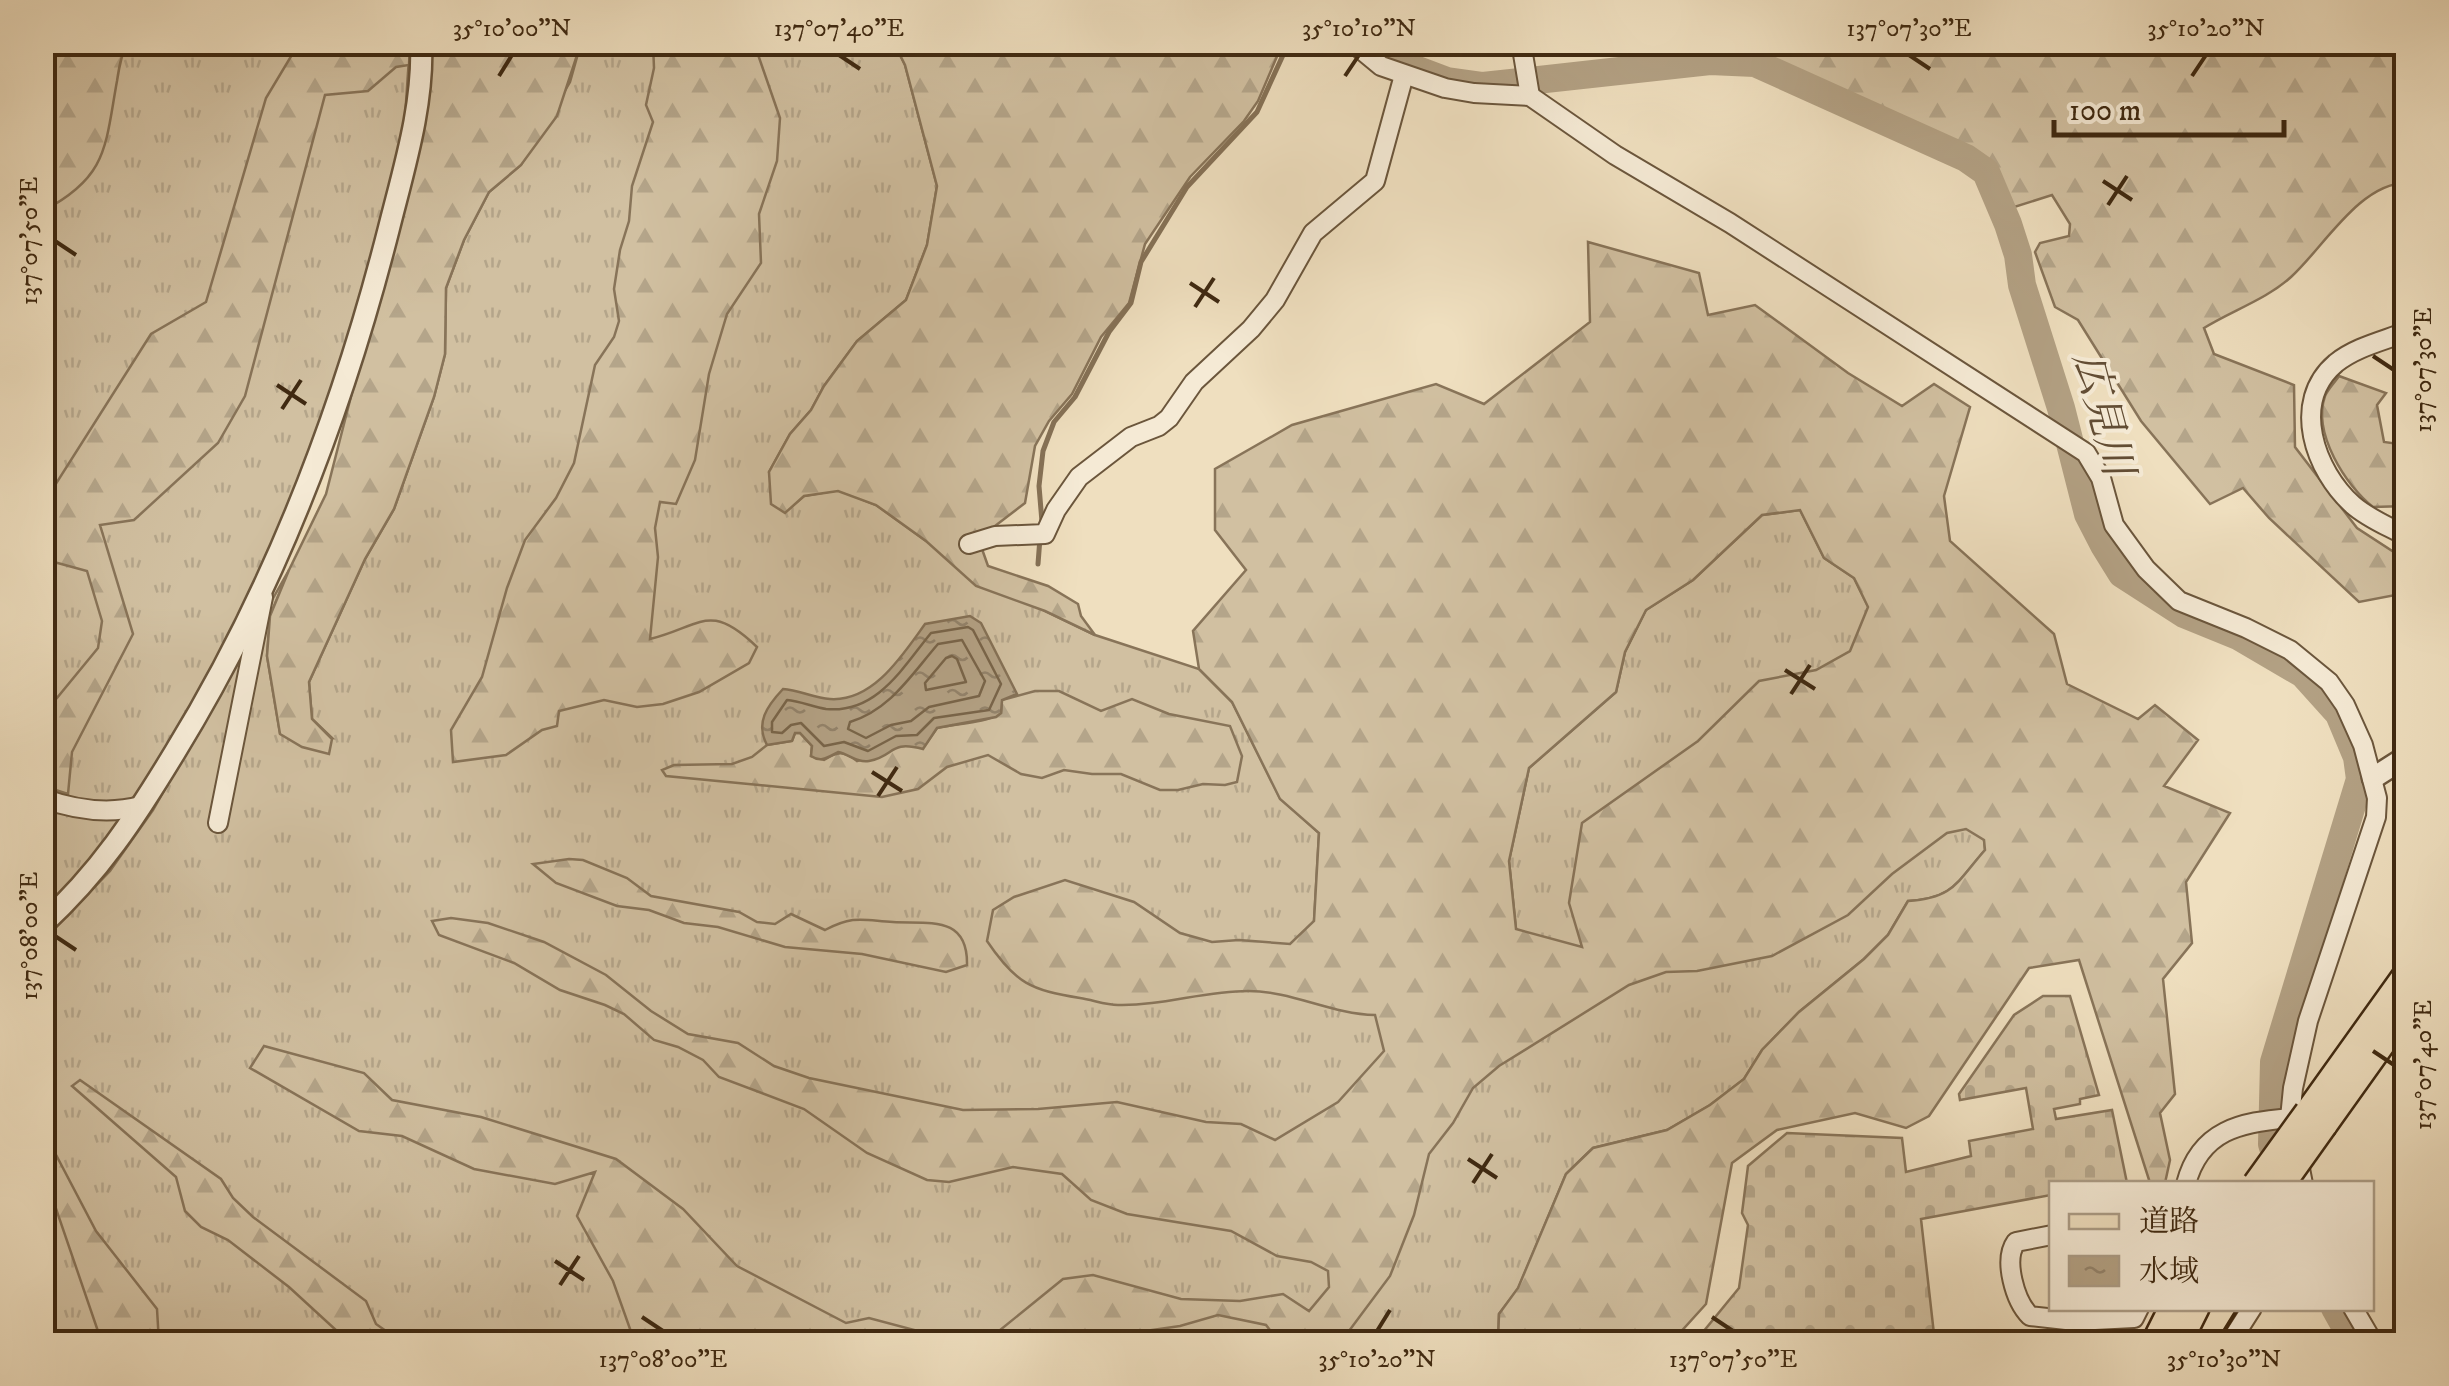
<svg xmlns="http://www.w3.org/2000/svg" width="2449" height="1386" font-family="'IM FELL DW Pica','Noto Serif JP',serif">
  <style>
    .grass { fill: url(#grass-tufts); stroke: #887459; stroke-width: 2.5 }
    .forest { fill: url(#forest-firs); stroke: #887459; stroke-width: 2.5; fill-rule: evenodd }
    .cemetery { fill: url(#cemetery-stones); stroke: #887459; stroke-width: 2.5 }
    .water { fill: url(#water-ripples); stroke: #857156; stroke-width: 2.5 }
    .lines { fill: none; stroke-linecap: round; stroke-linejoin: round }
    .shore { stroke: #79654a; stroke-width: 2.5 }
    .stream { stroke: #857156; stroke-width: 5 }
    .river { stroke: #b3a184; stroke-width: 28 }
    .minor-casing { stroke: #6b563c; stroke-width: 22 }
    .tertiary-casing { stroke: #6b563c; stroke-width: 25 }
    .primary-casing { stroke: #3f2911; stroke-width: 30 }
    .minor { stroke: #f5ead5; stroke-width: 18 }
    .tertiary { stroke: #f5ead5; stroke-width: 20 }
    .primary { stroke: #efdfbf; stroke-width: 25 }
    .primary-bridge-casing { stroke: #3f2911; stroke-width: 30; stroke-linecap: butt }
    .primary-bridge { stroke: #efdfbf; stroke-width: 25 }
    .ticks { fill: none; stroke: #3f2911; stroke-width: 4 }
    .labels { text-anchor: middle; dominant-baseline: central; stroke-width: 8; stroke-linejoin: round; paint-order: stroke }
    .water-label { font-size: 42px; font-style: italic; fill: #624d34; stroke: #f5ead5 }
    .neatline { fill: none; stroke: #3f2911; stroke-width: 4 }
    .ticks-label { font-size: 25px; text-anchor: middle; fill: #3f2911 }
  </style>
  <defs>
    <pattern id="grass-tufts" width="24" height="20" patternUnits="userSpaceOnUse" patternTransform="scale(2.5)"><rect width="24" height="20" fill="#d1c0a1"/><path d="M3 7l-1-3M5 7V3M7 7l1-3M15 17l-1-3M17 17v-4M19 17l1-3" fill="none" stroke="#b4a58a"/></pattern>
    <pattern id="forest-firs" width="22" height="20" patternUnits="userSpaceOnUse" patternTransform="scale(2.5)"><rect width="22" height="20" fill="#d1c0a1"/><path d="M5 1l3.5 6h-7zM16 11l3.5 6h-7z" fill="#b4a58a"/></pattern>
    <pattern id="cemetery-stones" width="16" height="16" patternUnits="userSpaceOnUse" patternTransform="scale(2.5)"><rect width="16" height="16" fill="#d1c0a1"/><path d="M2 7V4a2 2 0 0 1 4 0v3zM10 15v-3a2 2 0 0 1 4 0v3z" fill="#b4a58a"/></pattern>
    <pattern id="water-ripples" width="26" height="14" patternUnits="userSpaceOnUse" patternTransform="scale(2.5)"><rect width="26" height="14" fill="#b3a184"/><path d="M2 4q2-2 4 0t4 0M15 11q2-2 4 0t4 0" fill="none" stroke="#93836b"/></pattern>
  </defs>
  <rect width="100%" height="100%" fill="#efdfbf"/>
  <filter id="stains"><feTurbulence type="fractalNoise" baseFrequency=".002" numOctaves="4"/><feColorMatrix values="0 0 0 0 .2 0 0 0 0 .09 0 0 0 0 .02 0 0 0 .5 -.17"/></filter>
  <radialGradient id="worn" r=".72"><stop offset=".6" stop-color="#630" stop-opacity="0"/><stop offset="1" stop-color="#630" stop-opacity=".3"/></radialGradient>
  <g class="grass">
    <path d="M43 43H410L401 177 336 395 250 604 182 729 99 855 43 917Z"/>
    <path d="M581 43H894L905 65 937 186 927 245 906 300 857 341 824 386 811 410 790 434 769 472 785 512 804 496 839 490 876 505 926 541 1045 611 1095 635 1199 669 1232 702 1280 798 1319 833 1314 921 1516 929 1509 861 1529 768 1616 692 1625 652 1646 610 1693 580 1762 515 1800 510 1824 558 1854 578 1984 840 1985 850C1956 883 1954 898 1908 901L1888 935 1864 959 1799 1012 1762 1050 1744 1079 1710 1105 1667 1130 1593 1148 1566 1174 1518 1289 1499 1314 1498 1343 43 1344V941L110 871 153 810 289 570 270 616 267 656 280 733 332 738 312 719 309 682 365 559 394 509 434 397 445 354 446 288 464 240 489 192 521 165 570 82Z"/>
  </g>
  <g class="forest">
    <path d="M43 42 127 43C121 55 119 68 117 81 105 147 108 177 43 211Z"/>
    <path d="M1255 42 1278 54 1258 101 1244 121 1190 177 1145 244 1129 303 1101 337 1072 394 1049 421 1035 446 1025 503 991 529 982 549 988 566 1048 586 1078 604 1081 616 1095 635 1045 611 976 586 926 541 876 505 838 491 804 496 785 513 771 504 769 472 790 434 811 410 824 386 857 341 906 300 927 245 937 186 905 65 894 43Z"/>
    <path d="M299 43H410L409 65 396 67 368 91 325 95 245 396 218 443 134 520 100 525 133 634 72 752 68 794 43 786V715L98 648 102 621 87 571 43 559V504L151 334 206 302 266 98Z"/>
    <path d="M429 43H581L557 116 521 165 489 192 464 240 446 288 445 354 434 397 394 509 365 559 309 682 312 719 332 739 329 754 302 747 280 734 267 656 270 616 289 570 326 494 357 373Z"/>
    <path d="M653 43H754L780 118 777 161 759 214 761 263 727 314 709 374 695 460 676 504 660 502 655 528 658 557 650 639C702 626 709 601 757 647L749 663 699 692 663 704 637 707 604 700 559 711 557 726 542 730 506 755 453 762 451 730 482 677 507 588 525 540 556 498 574 463 595 365 614 337 619 321 614 289 620 250 629 221 632 186 653 122 646 105 654 68Z"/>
    <path d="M1661 43H2406V183C2360 183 2323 248 2291 277 2267 299 2231 311 2204 328L2214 354 2294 385 2295 447 2357 528 2406 560V593L2359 602 2269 518 2243 488 2210 504 2141 421 2078 320 2055 307 2035 252 2040 243 2069 236 2070 224 2052 195 2008 209 1991 170 1970 156 1760 59 1728 55 1661 59Z"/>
    <path d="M1588 242 1699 273 1708 315 1755 305 1848 373 1902 406 1934 384 1970 407 1944 496 1950 541 2054 634 2067 684 2138 719 2155 705 2198 740 2164 786 2230 813 2186 882 2192 943 2163 979 2175 1094 2160 1113 2170 1160 2165 1183H2150L2079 960 2029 968 1929 1116 1906 1128 1855 1113 1777 1130 1732 1163 1706 1304 1678 1335 1675 1343H1498L1499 1314 1518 1288 1566 1174 1593 1148 1667 1130 1710 1105 1744 1079 1762 1050 1799 1012 1864 959 1888 935 1908 901C1954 898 1956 883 1985 850L1984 840 1966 829 1947 833 1892 874 1848 915 1772 956 1697 971 1666 972 1629 985 1499 1066 1473 1088 1453 1123 1429 1154 1414 1215 1390 1276 1340 1343H1280L1266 1325 1218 1315 1180 1326 1111 1336 1102 1343H635L613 1281 577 1216 595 1172 555 1184 474 1169 402 1136 359 1131 250 1068 264 1046 364 1073 392 1100 481 1117 616 1159 683 1209 737 1266 846 1323 869 1318 963 1343 989 1339 1063 1279 1093 1275 1181 1299 1240 1301 1283 1294 1309 1311 1329 1287 1328 1271 1311 1262 1277 1256 1231 1231 1127 1214 1091 1200 1062 1174 1013 1167 949 1182 927 1180 867 1153 804 1109 719 1077 703 1060 678 1047 654 1040 624 1014 605 1005 560 990 514 963 439 935 432 921 451 918 488 923 544 942 606 975 651 1011 688 1034 738 1043 774 1066 809 1078 963 1110 1038 1109 1117 1102 1206 1122 1241 1124 1275 1140 1338 1102 1384 1051 1375 1015C1331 1014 1292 991 1248 991 1204 991 1162 1006 1118 1005 1106 1005 1093 1000 1080 998 1031 990 1016 984 987 941L993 910 1014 897 1065 880 1134 902 1180 933 1212 942 1239 940 1290 944 1314 921 1319 833 1280 799 1232 702 1199 669 1193 631 1246 570 1215 530V469L1292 425 1436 384 1484 404 1590 322ZM1800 510 1824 558 1854 578 1868 607 1850 651 1816 670 1759 681 1698 741 1582 823 1569 903 1582 947 1516 929 1509 861 1529 768 1616 692 1625 652 1646 610 1693 580 1762 515Z"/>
    <path d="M2339 376 2386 393 2377 405 2384 442 2406 445V506L2373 507C2346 486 2312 433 2325 396 2328 389 2335 382 2339 376Z"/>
    <path d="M1035 691H1059L1101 711 1132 699 1169 714 1230 726 1242 756 1237 782 1225 785 1203 784 1178 790H1160L1121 774H1092L1064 770 1042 778 1021 774 988 755 947 767 918 789 882 797 666 776 662 770 674 765 732 764 752 757 767 745 792 741 795 733H800L812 746 811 756 824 760C839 751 843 751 857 761L899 746 925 745 937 728C958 723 984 724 1001 713L1002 700Z"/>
    <path d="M569 859 583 860 627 878 651 896 739 912 757 922 775 924 791 914 825 930C854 915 862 920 893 922 929 924 968 915 967 965L946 972 862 954 785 947 718 927 684 923 649 910 617 906 556 883 533 864Z"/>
    <path d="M80 1080 221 1179 233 1198 253 1217 366 1301 376 1324 403 1343H350L289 1287 228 1240 201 1227 185 1211 176 1177 72 1086Z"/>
    <path d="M43 1130 96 1231 157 1309 159 1343H102L51 1194 43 1181Z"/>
  </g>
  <path class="cemetery" d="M2043 996H2070L2099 1095 2080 1099V1104L2054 1109 2056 1119 2112 1110 2127 1183 2052 1184 2051 1195 1921 1219 1935 1343H1694L1739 1288 1748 1225 1742 1213 1748 1166 1787 1133 1902 1138 1906 1172 1971 1156 1969 1141 2033 1129 2026 1088 1960 1100 1959 1094 2014 1015Z"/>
  <path class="water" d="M970 616 981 623 1017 694 1002 700 1001 713 996 717 937 728 923 749C888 740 896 756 869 761 857 763 849 754 838 752 828 757 821 763 811 756L812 746 800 733H795L792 741 767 745C755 723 767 706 783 689 799 690 814 698 830 699 873 702 902 656 925 624Z"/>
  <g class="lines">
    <g class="shore">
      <path d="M968 627 973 630 1001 684 989 710 934 718 917 735 896 736 868 751 844 742 824 746 801 723 791 725 782 733 772 732V722L787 700C800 701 813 707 826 709 877 714 903 667 931 633Z"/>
      <path d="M962 640 985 681 979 696 929 707 911 721 891 725 866 738 848 729 850 722C891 709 911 675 938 644Z"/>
      <path d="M952 656 957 659 966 682 926 690 925 683 946 658Z"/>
    </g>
    <g class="stream">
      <path d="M1042 522 1039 486 1043 451 1054 422 1075 397 1109 332 1131 303 1141 262 1187 187 1257 112 1284 53 1293 42"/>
      <path d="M1038 564 1040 538"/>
    </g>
    <g class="river">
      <path d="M1392 42 1386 58 1447 81 1483 86 1710 61 1755 63 1966 158 1986 172 2008 224 2018 255 2022 285 2061 408 2088 514 2104 545 2122 574 2184 614 2238 636 2303 674 2339 714 2357 757 2360 779 2274 1062 2272 1144 2282 1177"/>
      <path d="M2335 1308 2355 1344"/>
    </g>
    <g class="minor-casing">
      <g id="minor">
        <path d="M1352 42 1381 66 1445 88 1474 93 1530 96 1615 155 1730 223 2086 453 2101 478 2114 525 2146 569 2179 601 2246 628 2290 650 2329 682 2345 705 2363 745 2377 798 2376 817 2308 1021 2293 1088 2290 1118 2303 1184"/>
        <path d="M1521 42 1530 96"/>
        <path d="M2406 332C2383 341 2356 347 2336 363 2290 402 2315 471 2353 505 2369 519 2388 526 2406 536"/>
        <path d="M969 544 995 536 1045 534 1056 510 1079 477 1131 437 1159 426 1169 418 1194 382 1251 329 1275 300 1313 233 1375 181 1404 75"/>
        <path d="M42 798C75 810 107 815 141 806"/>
        <path d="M218 823 263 597"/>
        <path d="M2186 1184C2200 1130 2241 1122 2290 1118"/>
        <path d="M2052 1235 2016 1242C2003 1260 2015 1301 2030 1316L2075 1321 2134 1318 2139 1308"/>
        <path d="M2353 1308 2374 1344"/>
        <path d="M2229 1344 2252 1308"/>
      </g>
    </g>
    <g class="tertiary-casing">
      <g id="tertiary">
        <path d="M2373 778 2406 757"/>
        <path d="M42 925C100 872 135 818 175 752 275 589 342 413 389 228 404 168 424 104 421 42"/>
      </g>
    </g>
    <g class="primary-casing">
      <g id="primary">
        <path d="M2308 1112 2406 975"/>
        <path d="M2324 1125 2406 1010"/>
        <path d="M2154 1344 2172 1308"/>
        <path d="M2178 1344 2196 1308"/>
      </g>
    </g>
    <use href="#minor" class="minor"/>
    <use href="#tertiary" class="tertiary"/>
    <use href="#primary" class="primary"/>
    <g class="primary-bridge-casing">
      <g id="primary-bridge">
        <path d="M2256 1184 2308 1112"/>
        <path d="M2282 1184 2324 1125"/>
      </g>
    </g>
    <use href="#primary-bridge" class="primary-bridge"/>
  </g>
  <path class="ticks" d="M839 55 860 69M1909 55 1930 69M499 76 512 55M1345 76 1359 55M2192 76 2206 55M2103 181 2132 200M2108 205 2127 176M55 241 76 255M1190 283 1219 302M1195 307 1214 278M2373 356 2394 370M277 385 306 404M282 409 301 380M1785 670 1815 689M1791 694 1810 665M872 772 902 791M878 796 897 767M55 936 76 950M2373 1051 2394 1065M1468 1159 1497 1178M1473 1183 1492 1154M555 1261 584 1280M560 1285 579 1256M642 1317 663 1331M1712 1317 1733 1331M1377 1331 1390 1310M2224 1331 2237 1310"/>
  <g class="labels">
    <g class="water-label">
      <text transform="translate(2102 414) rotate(75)">広見川</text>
    </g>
  </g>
  <rect width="2449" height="1386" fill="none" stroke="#efdfbf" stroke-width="110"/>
  <rect x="2049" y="1181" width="325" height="130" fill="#f5ead5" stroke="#ac9d87" stroke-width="2.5"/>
  <rect x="2069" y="1214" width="50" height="15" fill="#efdfbf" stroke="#ac9d87" stroke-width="2.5"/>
  <text x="2139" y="1231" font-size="30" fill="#3f2911">道路</text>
  <rect x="2069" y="1256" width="50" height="30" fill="url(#water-ripples)" stroke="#ac9d87" stroke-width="2.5"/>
  <text x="2139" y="1281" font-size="30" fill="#3f2911">水域</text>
  <path d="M2054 120v15h230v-15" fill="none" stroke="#3f2911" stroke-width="5"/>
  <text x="2069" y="120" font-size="30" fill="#3f2911" stroke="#f5ead5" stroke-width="8" paint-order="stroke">100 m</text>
  <rect x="55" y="55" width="2339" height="1276" class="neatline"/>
  <g class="ticks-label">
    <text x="512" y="36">35°10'00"N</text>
    <text x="839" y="36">137°07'40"E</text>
    <text x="1359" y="36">35°10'10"N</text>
    <text x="1909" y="36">137°07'30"E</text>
    <text x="2206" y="36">35°10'20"N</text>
    <text transform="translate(28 241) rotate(-90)" y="9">137°07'50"E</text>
    <text transform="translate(2422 370) rotate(-90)" y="9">137°07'30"E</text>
    <text transform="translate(28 936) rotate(-90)" y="9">137°08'00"E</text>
    <text transform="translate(2422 1065) rotate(-90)" y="9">137°07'40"E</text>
    <text x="663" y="1367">137°08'00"E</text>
    <text x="1377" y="1367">35°10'20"N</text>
    <text x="1733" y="1367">137°07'50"E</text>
    <text x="2224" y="1367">35°10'30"N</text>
  </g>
  <rect width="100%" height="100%" filter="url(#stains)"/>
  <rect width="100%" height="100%" fill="url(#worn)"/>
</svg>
